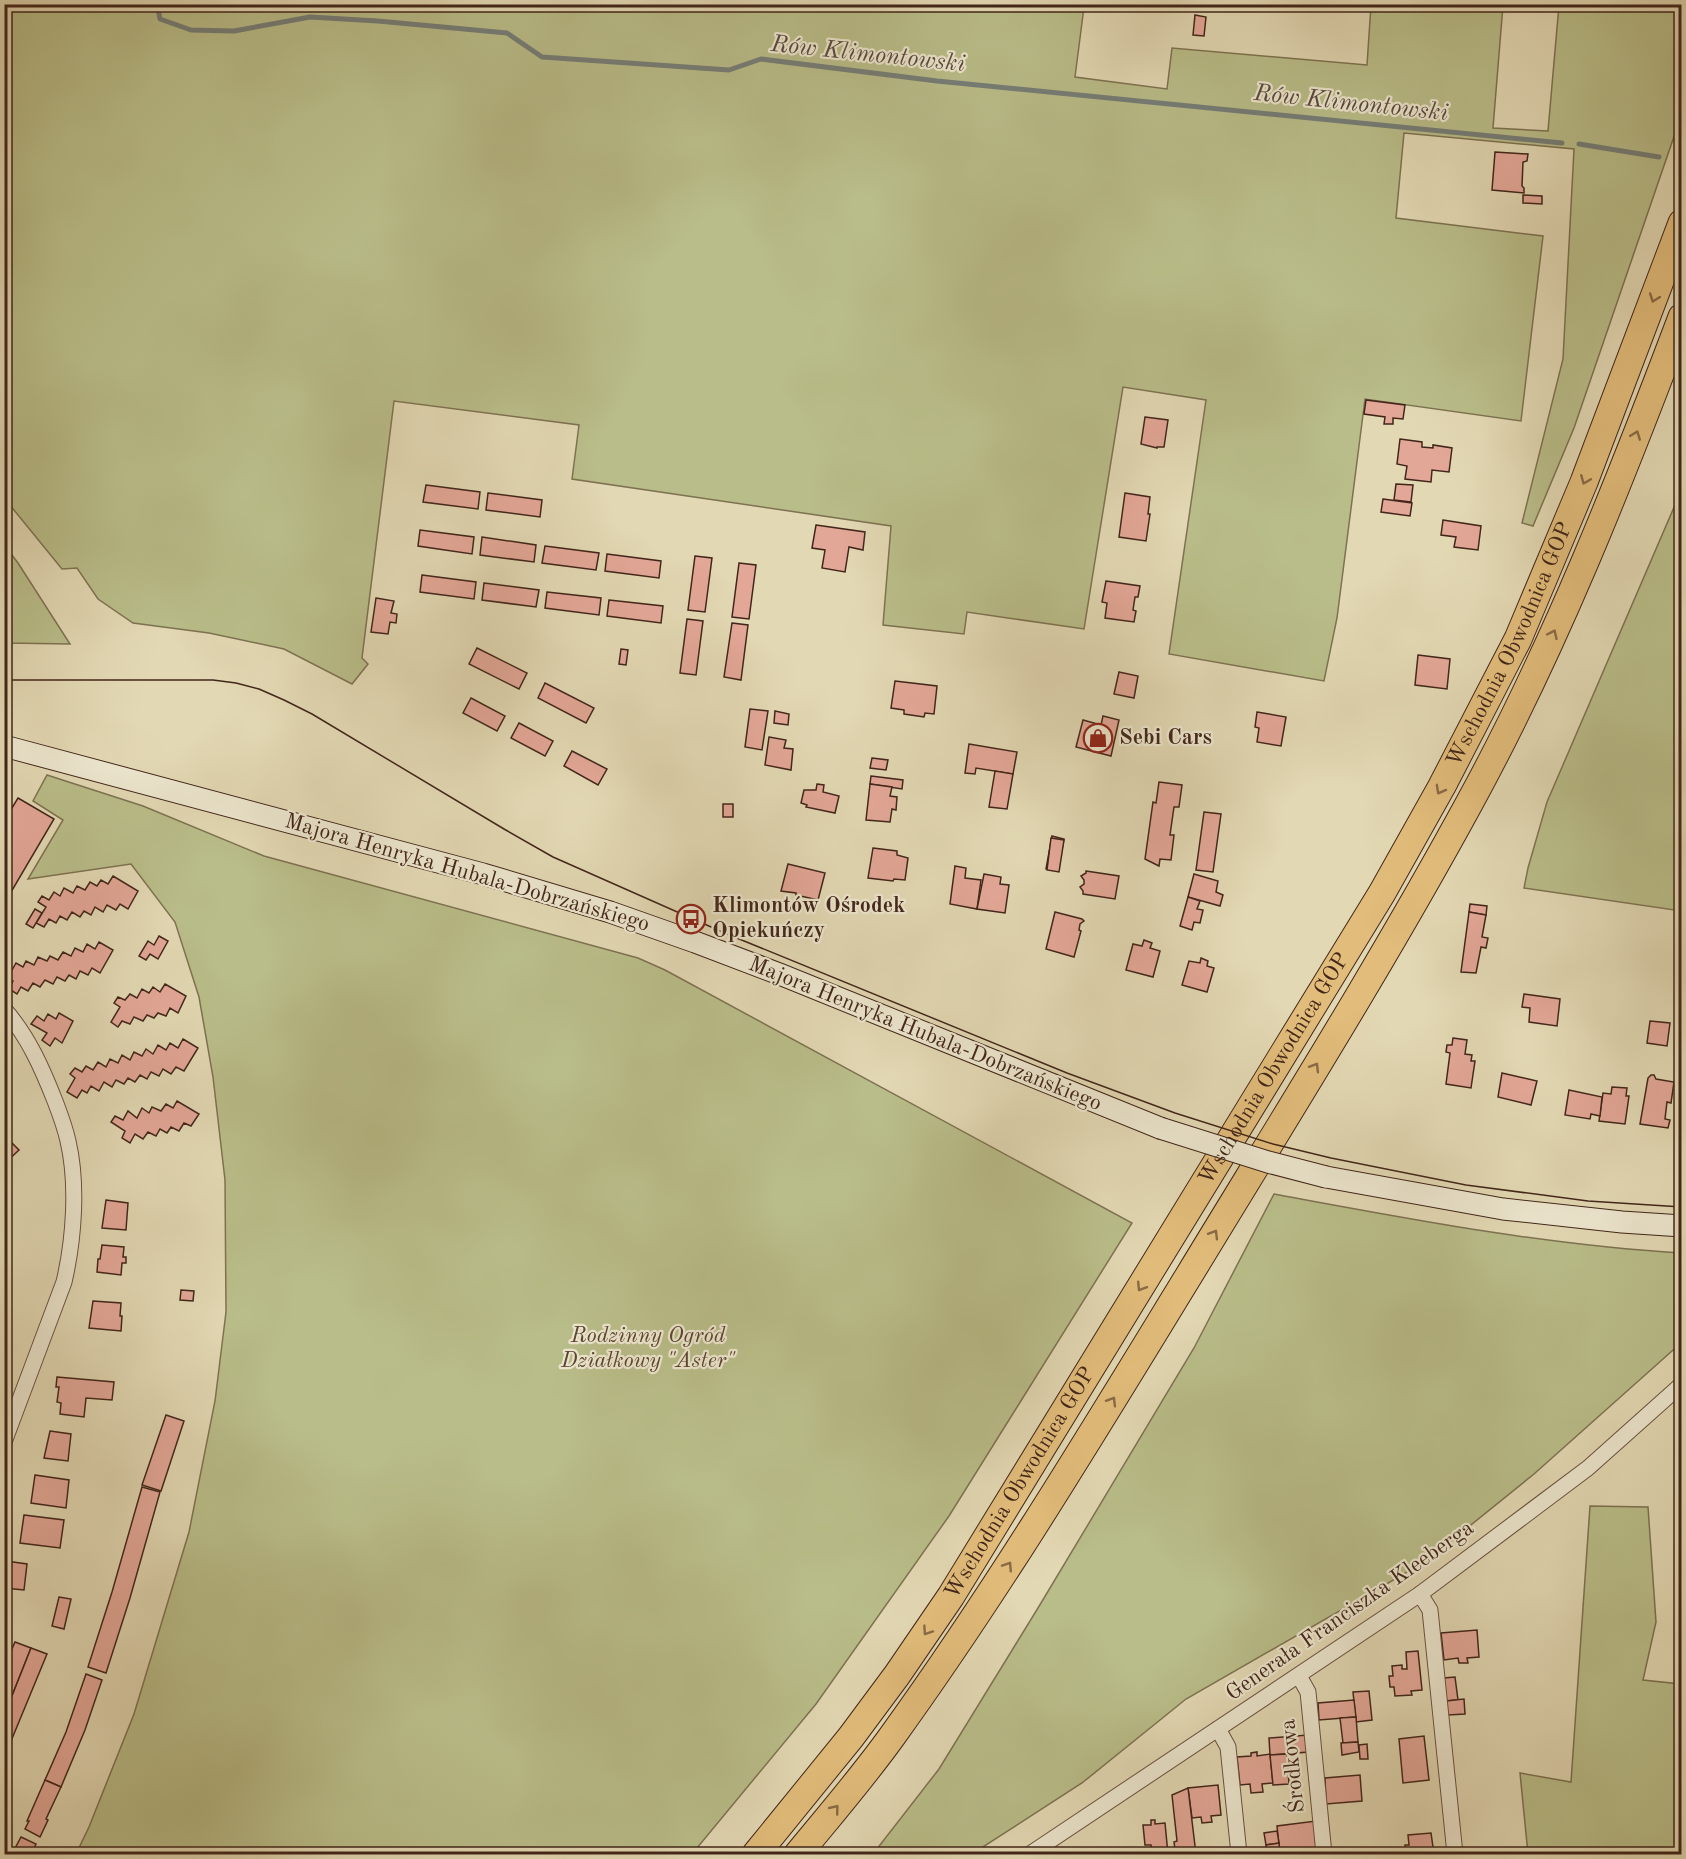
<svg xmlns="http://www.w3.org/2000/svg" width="1686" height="1859" font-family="'Old Standard TT',serif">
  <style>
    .green { fill: #b9bd89; stroke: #7e7252; stroke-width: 1.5 }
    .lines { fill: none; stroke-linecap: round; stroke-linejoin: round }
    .stream { stroke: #767e78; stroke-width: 5 }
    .building { fill: #e3a797; stroke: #42261a; stroke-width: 1.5 }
    .street-casing { stroke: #6a5240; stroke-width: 17 }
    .secondary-casing { stroke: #42261a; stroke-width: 23 }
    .highway-casing { stroke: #42261a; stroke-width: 29 }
    .street { stroke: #ece6ce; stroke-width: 15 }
    .secondary { stroke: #ece6ce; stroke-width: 21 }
    .highway { stroke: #e1bc7a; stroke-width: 27 }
    .tram { stroke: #42261a; stroke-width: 1.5 }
    .secondary-bridge-casing { stroke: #42261a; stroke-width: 23; stroke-linecap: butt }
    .secondary-bridge { stroke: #ece6ce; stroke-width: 21 }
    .oneway { stroke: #8a6a45 }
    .labels { text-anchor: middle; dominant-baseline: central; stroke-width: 4.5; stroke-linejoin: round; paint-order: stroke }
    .street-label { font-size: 22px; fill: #42261a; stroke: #ece6ce }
    .poi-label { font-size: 22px; font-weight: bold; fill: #42261a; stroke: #ece6ce; text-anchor: start }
    .park-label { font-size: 22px; font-style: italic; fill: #5a4430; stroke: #ece6ce }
    .water-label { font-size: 24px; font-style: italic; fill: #584a41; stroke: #ece6ce }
  </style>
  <rect width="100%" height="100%" fill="#e2d8b3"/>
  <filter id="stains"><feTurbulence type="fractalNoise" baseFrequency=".00333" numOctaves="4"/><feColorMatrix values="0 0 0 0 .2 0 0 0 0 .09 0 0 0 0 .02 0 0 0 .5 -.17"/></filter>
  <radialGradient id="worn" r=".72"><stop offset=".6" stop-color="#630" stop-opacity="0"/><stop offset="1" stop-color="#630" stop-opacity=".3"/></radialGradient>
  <g class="green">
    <path d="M4 5H1062L1084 7 1075 77 1167 89 1172 48 1367 65 1371 5H1503L1493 128 1548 131 1559 5H1681V116L1574 428 1533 526 1522 523 1563 359 1574 149 1404 133 1396 218 1543 236 1521 421 1365 399 1337 618 1324 681 1169 654 1206 400 1123 387 1084 629 967 612 964 634 883 625 891 526 572 479 579 425 394 401 362 658 368 664 352 684 284 649 209 633 133 623 98 599 77 568 62 569 5 499Z"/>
    <path d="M1681 491V911L1524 888 1528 868 1547 802Z"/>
    <path d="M5 546 18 563 70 644 5 643Z"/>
    <path d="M47 775 143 806 264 856 638 958 665 970 1132 1223 949 1516 816 1704 692 1854H76L89 1827 134 1714 189 1532 215 1401 226 1312 225 1180 213 1077 199 997 175 922 131 864 28 879 63 820 33 801Z"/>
    <path d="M1274 1194C1410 1219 1544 1245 1681 1253V1343L1534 1474 1425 1562 1186 1699 1082 1783 972 1854H873L939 1769 1038 1608 1194 1348Z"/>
    <path d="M1590 1506 1648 1507 1656 1622 1643 1680 1681 1684V1854H1528L1520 1773 1571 1782Z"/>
  </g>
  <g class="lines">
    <g class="stream">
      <path d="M157 4 160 19 191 30 234 31 310 17 378 21 507 33 542 57 729 70 761 59 937 81 1562 143"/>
      <path d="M1579 144 1659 157"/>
    </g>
  </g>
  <g class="building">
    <path d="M1195 15 1206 17 1204 36 1193 35Z"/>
    <path d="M1495 152 1528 154 1527 161 1523 162 1522 186 1524 188V193L1492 190Z"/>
    <path d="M1523 195 1542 196V204L1523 203Z"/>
    <path d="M1366 400 1405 405 1403 419 1393 418V424H1384L1385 417 1364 414Z"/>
    <path d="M1145 417 1168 420 1164 447H1157V448L1141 444Z"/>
    <path d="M1400 439 1422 442V447L1433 448V445L1452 448 1449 472 1432 470 1431 482 1405 479 1407 466 1397 464Z"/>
    <path d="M1396 484 1413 485 1411 502 1394 500Z"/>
    <path d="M426 485 480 492 478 509 423 502Z"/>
    <path d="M488 493 542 500 540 517 486 510Z"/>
    <path d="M1125 493 1150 497 1148 514H1150L1146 541 1119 537Z"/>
    <path d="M1383 499 1412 503 1410 516 1381 512Z"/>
    <path d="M1443 520 1481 526 1478 550 1454 547 1456 537 1441 535Z"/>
    <path d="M816 525 865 532 863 550 849 547 845 572 822 568 825 550 812 548Z"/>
    <path d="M420 530 474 537 472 554 418 546Z"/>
    <path d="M482 537 536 545 534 562 480 555Z"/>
    <path d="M545 546 599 553 596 570 542 563Z"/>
    <path d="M607 554 661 561 659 578 605 571Z"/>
    <path d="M695 556 712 558 705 612 688 610Z"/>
    <path d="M739 563 756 565 749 619 732 617Z"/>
    <path d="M422 575 476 582 474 599 420 592Z"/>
    <path d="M1106 581 1140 586 1138 597H1135L1133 610 1136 611 1134 622 1105 618 1107 603 1102 602Z"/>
    <path d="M484 583 539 590 536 607 482 600Z"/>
    <path d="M547 592 601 598 599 615 545 608Z"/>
    <path d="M376 598 394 601 391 613 397 614 396 623 390 622 388 634 371 632Z"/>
    <path d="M609 600 663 606 661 623 607 616Z"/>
    <path d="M687 619 703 621 696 675 680 673Z"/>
    <path d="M732 623 748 625 741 680 724 677Z"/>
    <path d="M477 648 527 673 519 689 469 664Z"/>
    <path d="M621 649 628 650 626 665 619 664Z"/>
    <path d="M1418 655 1450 659 1447 689 1415 685Z"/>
    <path d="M1119 672 1138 676 1134 698 1114 694Z"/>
    <path d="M895 681 937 686 934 714 925 713 924 717 904 714V710L891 708Z"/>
    <path d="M545 683 594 708 586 723 538 698Z"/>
    <path d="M471 698 505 716 497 731 463 713Z"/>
    <path d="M750 709 768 711 762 750 745 747Z"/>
    <path d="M775 711 789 714 788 725 774 723Z"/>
    <path d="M1257 712 1286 717 1281 746 1257 742 1259 728 1255 727Z"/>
    <path d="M1103 716 1119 720 1111 756 1076 747 1083 720 1101 725Z"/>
    <path d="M519 723 553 741 545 756 511 738Z"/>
    <path d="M769 737 786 740 784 748 793 749 791 770 765 765Z"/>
    <path d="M969 744 1017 752 1013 774 976 768 975 774 965 773Z"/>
    <path d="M572 751 607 769 598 785 564 766Z"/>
    <path d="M872 758 888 760 886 770 870 768Z"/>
    <path d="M995 771 1013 774 1007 809 989 807Z"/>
    <path d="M871 776 903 780 902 789 870 784Z"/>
    <path d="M1159 782 1182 785 1179 807H1174L1170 835H1174L1171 860 1160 859 1159 866 1145 859 1153 802 1156 803Z"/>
    <path d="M817 784 824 785 823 792 839 796 835 813 806 807 807 805 801 803 804 790H816Z"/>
    <path d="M870 784 892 787 890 796 897 797 896 810 892 809 890 822 866 820Z"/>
    <path d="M18 798 54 819 4 904V821Z"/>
    <rect x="723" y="804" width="10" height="13"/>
    <path d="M1204 812 1221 814 1213 872 1196 870Z"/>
    <path d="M1052 836 1064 839 1058 871 1046 869Z"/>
    <path d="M1051 838 1064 840 1059 872 1047 870Z"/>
    <path d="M873 848 897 851V855L908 858 905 880 894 879 893 881 868 878Z"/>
    <path d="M788 864 825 873 818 900 796 895V893L781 891Z"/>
    <path d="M955 866 966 868 965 878 981 880 977 909 950 904Z"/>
    <path d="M1086 871 1119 876 1115 899 1083 894V891L1080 887 1084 884V880L1081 876 1086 873Z"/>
    <path d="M984 874 1001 877 1000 884 1009 885 1005 913 977 909Z"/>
    <path d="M1194 874 1218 881 1216 892 1223 895 1220 906 1188 897Z"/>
    <path d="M113 876 138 891 128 909 120 904 116 910 107 905 103 912 95 907 91 915 84 911 80 917 72 912 67 920 60 916 56 923 49 919 44 927 36 923 46 907 38 902 42 896 49 900 54 892 60 896 64 888 73 893 77 886 85 890 90 882 97 886 101 880 108 884Z"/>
    <path d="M1188 897 1200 901 1197 909 1203 910 1200 923 1194 922 1192 930 1180 926Z"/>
    <path d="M1470 904 1487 906 1486 915 1469 912Z"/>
    <path d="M35 909 42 913 33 928 26 924Z"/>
    <path d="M1055 912 1082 919 1084 921 1080 924 1079 930 1081 931 1074 957 1046 949Z"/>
    <path d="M1469 912 1486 915 1482 937 1488 938 1486 948 1481 947 1476 973 1461 972Z"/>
    <path d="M159 936 168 941 158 959 150 954 146 960 139 956 148 941 154 945Z"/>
    <path d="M1144 940 1152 943 1150 948 1160 951 1153 977 1126 970 1133 944 1142 946Z"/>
    <path d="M99 942 113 950 100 973 92 968 88 975 80 971 76 979 69 975 65 981 57 977 53 984 45 980 40 987 33 983 28 991 21 987 17 994 9 989 13 981 4 976 5 966 12 970 16 963 23 967 26 961 34 965 38 957 47 961 50 956 58 960 63 952 71 956 75 948 83 952 87 944 95 949Z"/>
    <path d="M1201 958 1208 961 1207 966 1214 968 1207 992 1182 985 1189 961 1200 963Z"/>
    <path d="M165 984 186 996 178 1013 170 1008 166 1016 158 1013 154 1018 147 1015 143 1021 134 1017 130 1024 122 1021 118 1027 111 1022 120 1007 114 1003 118 997 125 1000 130 994 137 998 142 989 149 993 153 987 160 992Z"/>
    <path d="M1524 994 1560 999 1557 1026 1529 1022 1530 1008 1522 1007Z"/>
    <path d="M59 1013 73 1021 62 1043 55 1038 50 1046 42 1040 47 1033 31 1024 37 1016 44 1021 48 1014 56 1019Z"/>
    <path d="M1650 1021 1670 1023 1667 1046 1647 1043Z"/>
    <path d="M1453 1038 1467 1040 1465 1054 1472 1055 1471 1061H1475L1471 1088 1446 1084 1450 1053 1446 1052 1447 1045H1452Z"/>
    <path d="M183 1039 198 1048 184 1071 176 1067 171 1074 163 1069 159 1076 151 1072 147 1079 140 1075 135 1082 128 1078 124 1084 116 1080 112 1087 104 1082 99 1091 91 1086 87 1093 82 1090 77 1098 67 1092 75 1078 70 1074 75 1068 82 1072 86 1066 93 1070 98 1062 106 1067 110 1059 118 1063 122 1055 130 1060 134 1052 142 1056 146 1049 153 1054 158 1045 166 1050 170 1043 178 1048Z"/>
    <path d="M1502 1073 1537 1081 1531 1105 1498 1097Z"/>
    <path d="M1651 1075H1654L1656 1079 1674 1082 1671 1103 1667 1102 1665 1119 1670 1120 1668 1128 1640 1124 1648 1078Z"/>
    <path d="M1612 1087 1627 1088 1626 1096H1629L1625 1124 1599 1121 1603 1093 1611 1094Z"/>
    <path d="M1569 1090 1602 1097 1600 1116 1591 1114 1590 1119 1565 1115Z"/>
    <path d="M177 1101 199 1114 191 1126 184 1123 179 1131 171 1127 167 1133 160 1129 156 1136 148 1132 143 1139 135 1134 130 1143 122 1138 125 1131 111 1122 115 1116 123 1120 128 1111 137 1118 142 1108 149 1113 152 1107 161 1111 166 1104 173 1108Z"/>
    <path d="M4 1135 19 1150 4 1164Z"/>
    <path d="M106 1200 128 1203 126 1230 102 1228Z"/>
    <path d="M102 1245 124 1247 123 1257H126V1263H122L121 1275 97 1272 98 1259H100Z"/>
    <path d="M181 1290 194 1291 193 1301 180 1300Z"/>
    <path d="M93 1301 121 1303 120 1316H122L121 1331 89 1328Z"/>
    <path d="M57 1377 114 1382 112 1400 86 1398 84 1417 60 1414 61 1403 57 1402 59 1387H56Z"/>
    <path d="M166 1415 184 1421 161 1491 142 1485Z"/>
    <path d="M50 1431 71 1434 68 1461 44 1458Z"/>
    <path d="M35 1475 69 1480 66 1508 31 1503Z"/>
    <path d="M142 1487 160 1492 130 1598 106 1673 88 1667 112 1592Z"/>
    <path d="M24 1515 64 1520 60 1548 20 1543Z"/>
    <path d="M6 1561 27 1564 24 1590 4 1588Z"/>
    <path d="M59 1597 71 1599 64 1629 52 1626Z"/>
    <path d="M1477 1630 1479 1657 1467 1658 1468 1663H1459L1458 1658 1444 1660 1441 1633Z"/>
    <path d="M15 1642 31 1648 4 1716V1667Z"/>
    <path d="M31 1648 47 1654 4 1758V1716Z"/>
    <path d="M1418 1651 1422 1690 1411 1691 1412 1695 1395 1696 1394 1687H1390L1389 1676H1393L1392 1666 1402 1665V1669H1407L1406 1652Z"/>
    <path d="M86 1674 102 1680 85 1730 61 1787 45 1780 66 1732Z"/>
    <path d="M1455 1677 1458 1700 1446 1701 1444 1678Z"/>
    <path d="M1369 1691 1372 1720 1356 1722 1353 1692Z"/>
    <path d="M1464 1699 1465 1714 1448 1715 1446 1701Z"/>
    <path d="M1354 1700 1356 1717 1319 1720 1318 1703Z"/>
    <path d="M1356 1717 1358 1742 1343 1743 1340 1718Z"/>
    <path d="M1308 1735 1309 1752 1270 1755 1269 1738Z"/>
    <path d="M1424 1736 1429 1780 1403 1783 1399 1739Z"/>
    <path d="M1358 1742 1359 1752 1342 1755 1341 1743Z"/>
    <path d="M1367 1744 1368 1759H1360L1359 1745Z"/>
    <path d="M1257 1752V1756L1270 1754 1273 1783 1262 1784 1263 1792 1251 1793 1250 1784 1240 1785 1237 1757 1251 1756V1753Z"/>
    <path d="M1287 1754 1289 1784 1273 1785 1270 1755Z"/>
    <path d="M1360 1775 1362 1801 1326 1804 1325 1778Z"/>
    <path d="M45 1780 61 1787 46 1819 48 1820 40 1837 25 1829 29 1821H27Z"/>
    <path d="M1218 1785 1221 1815 1211 1816 1212 1822 1202 1823 1201 1817 1192 1818 1188 1788Z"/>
    <path d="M1188 1788 1196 1854H1179L1178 1849H1175L1174 1842 1177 1841 1172 1795Z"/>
    <path d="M1151 1820H1155V1824L1165 1823 1168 1854H1152L1151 1845H1145L1143 1825H1151Z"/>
    <path d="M1316 1821 1319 1849 1280 1854 1277 1826Z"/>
    <path d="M1277 1831 1279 1843 1266 1845 1264 1833Z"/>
    <path d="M1431 1833 1434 1854H1405V1845H1409L1408 1835Z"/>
    <path d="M21 1837 36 1844 31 1854H12Z"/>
    <path d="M1279 1843 1280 1854H1267L1266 1845Z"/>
  </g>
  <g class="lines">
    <g class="street-casing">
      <g id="street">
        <path d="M4 1009C28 1036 42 1068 55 1101 60 1114 65 1127 68 1141 78 1184 74 1239 64 1282L4 1442"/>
        <path d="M1420 1594 1430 1610 1455 1854"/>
        <path d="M1299 1676 1308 1692 1324 1854"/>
        <path d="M1218 1729 1228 1747 1239 1854"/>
        <path d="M1030 1854 1420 1594 1588 1468 1682 1384"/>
      </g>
    </g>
    <g class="secondary-casing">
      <g id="secondary">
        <path d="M4 746 483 874 610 912 695 942 782 975 1160 1128"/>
        <path d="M1326 1177 1503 1209 1622 1222 1682 1226"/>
      </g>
    </g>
    <g class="highway-casing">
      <g id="highway">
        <path id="s1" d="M756 1854 851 1737 897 1675 951 1596 1382 893 1442 786 1518 639 1584 482 1682 223"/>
        <path d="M798 1854C830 1815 863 1777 893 1735 999 1588 1093 1432 1188 1277 1284 1119 1383 962 1471 800 1555 646 1620 481 1682 317"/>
      </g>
    </g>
    <use href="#street" class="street"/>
    <use href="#secondary" class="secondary"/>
    <use href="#highway" class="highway"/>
    <path class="tram" d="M4 680H213L236 683 259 689 284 700 312 714 504 829 553 857 727 934 1067 1073 1175 1113 1273 1144 1331 1158 1466 1185 1588 1201 1682 1207"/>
    <g class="secondary-bridge-casing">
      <path id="secondary-bridge" d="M1160 1128 1268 1162 1326 1177"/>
    </g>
    <use href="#secondary-bridge" class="secondary-bridge"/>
  </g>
  <defs><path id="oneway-chevron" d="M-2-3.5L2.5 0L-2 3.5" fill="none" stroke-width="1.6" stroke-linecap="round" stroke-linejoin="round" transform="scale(1.5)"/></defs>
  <g class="oneway">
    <use href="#oneway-chevron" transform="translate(1654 298) rotate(110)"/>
    <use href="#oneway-chevron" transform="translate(1636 435) rotate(-69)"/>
    <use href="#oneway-chevron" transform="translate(1585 480) rotate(112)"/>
    <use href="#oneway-chevron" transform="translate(1553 634) rotate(-65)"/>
    <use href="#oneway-chevron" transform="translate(1440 790) rotate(119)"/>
    <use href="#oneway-chevron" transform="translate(1315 1067) rotate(-59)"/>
    <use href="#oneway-chevron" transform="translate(1214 1234) rotate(-59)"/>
    <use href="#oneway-chevron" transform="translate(1141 1287) rotate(122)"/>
    <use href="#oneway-chevron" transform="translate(1112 1401) rotate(-59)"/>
    <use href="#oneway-chevron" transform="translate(1008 1566) rotate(-57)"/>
    <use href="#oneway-chevron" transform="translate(927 1631) rotate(124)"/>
    <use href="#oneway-chevron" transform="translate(835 1809) rotate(-51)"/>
  </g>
  <defs>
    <g id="shop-ring" transform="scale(1.5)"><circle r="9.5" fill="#ece6ce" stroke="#8f2418" stroke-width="1.5"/><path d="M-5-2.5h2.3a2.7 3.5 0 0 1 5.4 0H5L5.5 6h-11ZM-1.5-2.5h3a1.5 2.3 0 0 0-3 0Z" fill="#8f2418"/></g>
    <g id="bus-ring" transform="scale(1.5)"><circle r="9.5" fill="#ece6ce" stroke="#8f2418" stroke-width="1.5"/><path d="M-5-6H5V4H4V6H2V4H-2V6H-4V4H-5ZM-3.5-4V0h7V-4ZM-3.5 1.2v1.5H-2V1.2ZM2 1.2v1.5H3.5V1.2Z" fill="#8f2418"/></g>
  </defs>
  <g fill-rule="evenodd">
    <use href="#shop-ring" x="1098" y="738"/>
    <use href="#bus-ring" x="691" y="919"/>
  </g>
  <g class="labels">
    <g class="street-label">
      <text stroke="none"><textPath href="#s1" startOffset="1428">Wschodnia Obwodnica GOP</textPath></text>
      <text transform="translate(467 873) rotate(16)">Majora Henryka Hubala-Dobrzańskiego</text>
      <text transform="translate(925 1034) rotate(22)">Majora Henryka Hubala-Dobrzańskiego</text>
      <text stroke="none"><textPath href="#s1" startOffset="942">Wschodnia Obwodnica GOP</textPath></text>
      <text stroke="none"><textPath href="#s1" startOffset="456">Wschodnia Obwodnica GOP</textPath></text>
      <text transform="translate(1350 1611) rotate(-35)">Generała Franciszka Kleeberga</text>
      <text transform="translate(1293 1766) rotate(-96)">Środkowa</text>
    </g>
    <g class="poi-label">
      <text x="1119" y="738">Sebi Cars</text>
      <text x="712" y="906">Klimontów Ośrodek<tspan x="712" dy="25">Opiekuńczy</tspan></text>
    </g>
    <g class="park-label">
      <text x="648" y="1336">Rodzinny Ogród<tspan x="648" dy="25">Działkowy "Aster"</tspan></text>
    </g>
    <g class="water-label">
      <text transform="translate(868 55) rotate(6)">Rów Klimontowski</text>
      <text transform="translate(1351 104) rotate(6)">Rów Klimontowski</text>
    </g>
  </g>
  <rect width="1686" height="1859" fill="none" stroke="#e2d8b3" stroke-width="24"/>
  <rect x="6" y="6" width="1674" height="1847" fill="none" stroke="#42261a" stroke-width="3"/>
  <rect x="12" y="12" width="1662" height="1835" fill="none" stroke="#42261a" stroke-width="1.5"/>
  <rect width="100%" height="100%" filter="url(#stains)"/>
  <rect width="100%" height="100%" fill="url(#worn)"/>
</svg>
